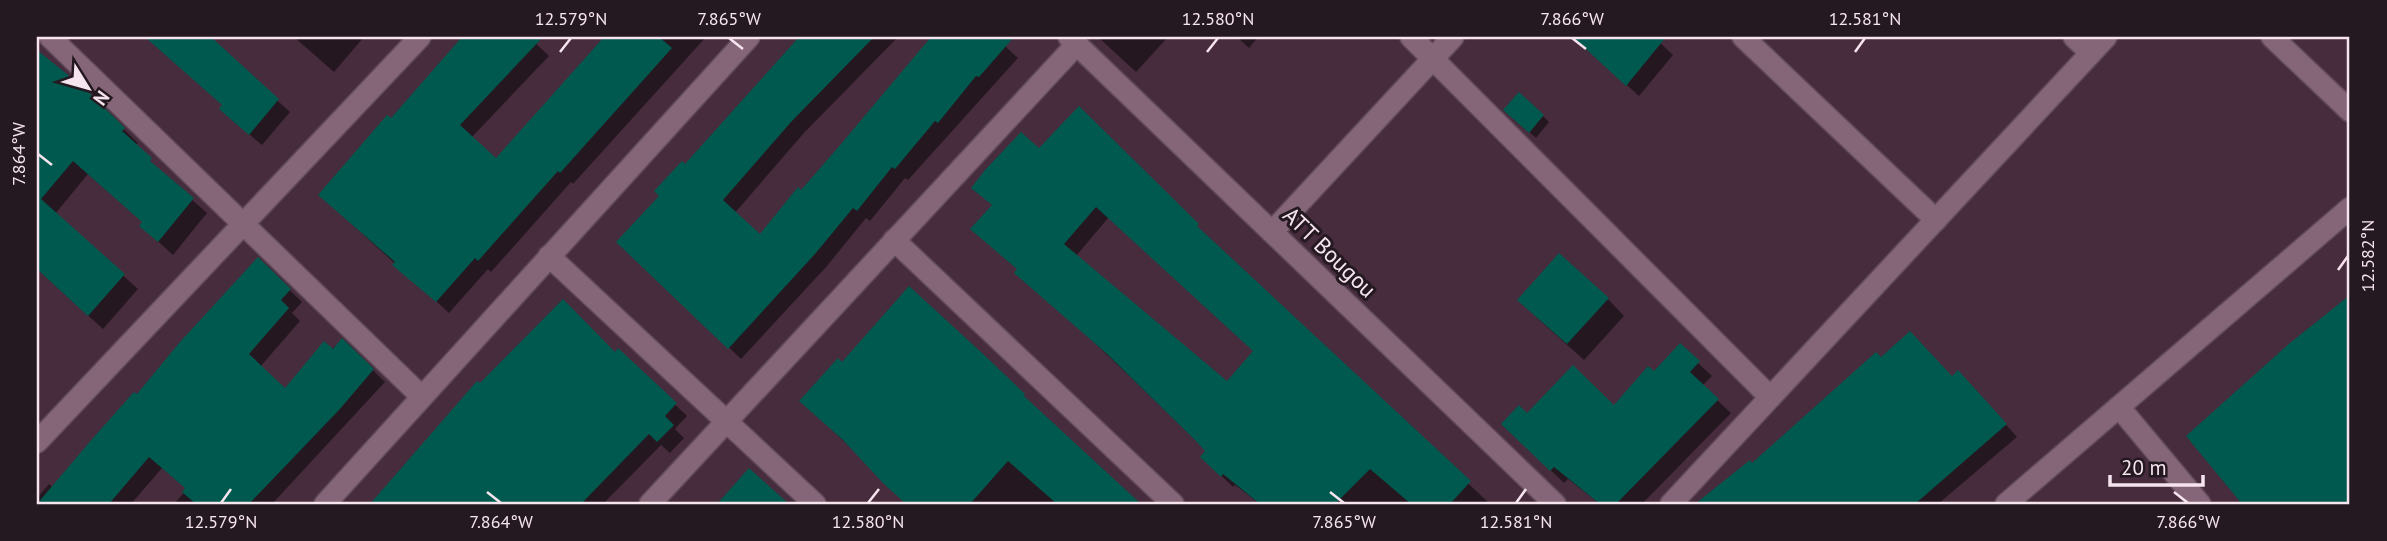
<svg xmlns="http://www.w3.org/2000/svg" width="2387" height="541" font-family="'PT Sans',sans-serif">
  <style>
    .shadow { fill: #0007; fill-rule: evenodd }
    .building { fill: #00594e; fill-rule: evenodd }
    .lines { fill: none; stroke-linecap: round; stroke-linejoin: round }
    .minor-casing { stroke: #614a59; stroke-width: 24 }
    .tertiary-casing { stroke: #614a59; stroke-width: 24 }
    .minor { stroke: #856679; stroke-width: 21 }
    .tertiary { stroke: #856679; stroke-width: 21 }
    .ticks { fill: none; stroke: #f6e4ee; stroke-width: 2.5 }
    .labels { text-anchor: middle; dominant-baseline: central; stroke-width: 6; stroke-linejoin: round; paint-order: stroke }
    .street-label { font-size: 23px; fill: #f6e4ee; stroke: #251921 }
    .neatline { fill: none; stroke: #f6e4ee; stroke-width: 2.5 }
    .ticks-label { font-size: 18px; text-anchor: middle; fill: #f6e4ee }
  </style>
  <rect width="100%" height="100%" fill="#472c3d"/>
  <g class="shadow">
    <path d="M146 37H207L290 112 262 145 233 121 224 105Z"/>
    <path d="M294 37H364L334 72Z"/>
    <path d="M466 37H529L549 56 471 138 496 161 607 37H706L573 184 571 182 491 272 488 269 449 313 320 195Z"/>
    <path d="M802 37H898L803 134 734 214 760 237 843 146 933 37H995L1018 58 908 180 905 178 870 221 866 218 827 266 741 359 631 254 685 166Z"/>
    <path d="M1098 37H1168L1136 72Z"/>
    <path d="M1237 37H1258L1249 48Z"/>
    <path d="M1573 37H1654L1673 55 1639 96Z"/>
    <path d="M37 52 81 88 138 143 135 146 164 175 207 213 173 255 141 226 144 223 88 174 55 214 138 289 103 329 37 269V144L45 134 37 127Z"/>
    <path d="M1079 108 1208 238 1490 504H1260L1235 485 1233 487 1202 457 1207 451 1019 270 993 206 974 188 1039 150ZM1109 217 1255 352 1227 383 1076 256Z"/>
    <path d="M1511 116H1543L1549 122 1536 138Z"/>
    <path d="M258 259 302 302 292 313 300 321 260 367 285 391 342 340 385 382 272 504H174L187 489 162 468 131 504H37V498L49 484 53 488Z"/>
    <path d="M909 289 1137 504H909L802 401 842 364Z"/>
    <path d="M2350 296V504H2247L2188 436Z"/>
    <path d="M1608 299 1624 316 1584 360 1536 317Z"/>
    <path d="M619 350 687 416 675 429 684 438 670 453 661 445 603 504H372L477 383 480 386 616 354Z"/>
    <path d="M1881 359 1970 384 2017 437 1938 504H1698L1753 465Z"/>
    <path d="M1698 363 1712 376 1702 386 1731 413 1642 504H1600L1568 479 1564 483 1516 437 1527 416 1614 407 1654 374Z"/>
  </g>
  <g class="building">
    <path d="M145 37H211L279 99 249 135 219 109 222 105Z"/>
    <path d="M462 37H543L460 125 496 158 604 37H659L672 48 560 173 558 171 478 261 475 258 436 302 392 265 395 262 318 195 387 115 391 118Z"/>
    <path d="M799 37H874L791 122 723 200 760 234 798 187 801 190 841 144 931 37H1014L979 77 976 76 938 123 935 121 895 169 892 167 857 211 853 208 815 254 728 349 616 242 659 196 654 191 682 161 685 164Z"/>
    <path d="M1573 37H1666L1626 86Z"/>
    <path d="M37 50 83 87 125 128 122 131 152 158 150 161 194 198 158 242 139 226 142 222 73 161 41 199 125 274 88 316 37 269Z"/>
    <path d="M1519 92 1544 115 1529 133 1503 110Z"/>
    <path d="M1079 106 1199 224 1197 226 1471 481 1450 504H1411L1370 469 1335 504H1260L1223 474 1221 477 1200 457 1205 451 1196 441 1106 353 1014 273 1017 269 970 229 992 205 971 188 985 170 1021 132 1039 148ZM1096 207 1253 351 1227 381 1064 244Z"/>
    <path d="M1559 253 1609 298 1567 344 1517 300Z"/>
    <path d="M258 257 291 289 281 300 289 308 249 354 285 388 324 341 333 349 342 338 374 369 339 410 249 504H196L182 492 185 488 149 457 109 504H37L93 438 134 392 137 394 180 342Z"/>
    <path d="M909 286 982 353 1025 394 1024 396 1141 504H1057L1008 461 970 504H906L883 483 843 440 799 401 838 358 842 362Z"/>
    <path d="M2350 295V504H2242L2186 436 2290 343Z"/>
    <path d="M563 299 615 352 618 348 677 403 665 416 674 425 657 442 649 434 581 504H370L477 381 480 383Z"/>
    <path d="M1910 331 1952 376 1958 370 2007 424 1915 504H1695L1750 460 1752 463 1876 352 1881 357Z"/>
    <path d="M1680 343 1700 361 1690 372 1719 399 1616 504H1600L1554 467 1550 471 1501 424 1519 405 1527 413 1573 365 1614 405 1648 366 1654 371Z"/>
    <path d="M749 468 789 504H717Z"/>
  </g>
  <g class="lines">
    <g class="minor-casing">
      <g id="minor">
        <path d="M50 37 421 396"/>
        <path d="M1069 37 1555 504"/>
        <path d="M1411 37 1770 397"/>
        <path d="M1743 37 1936 220"/>
        <path d="M2074 37 2091 53"/>
        <path d="M1272 232 1453 37"/>
        <path d="M894 240 1173 504"/>
        <path d="M549 256 815 504"/>
        <path d="M2119 407 2200 504"/>
        <path d="M37 442 420 37"/>
        <path d="M325 504 749 37"/>
        <path d="M650 504 1077 44"/>
        <path d="M1671 504 2106 37"/>
        <path d="M2006 504 2350 208"/>
      </g>
    </g>
    <g class="tertiary-casing">
      <path id="tertiary" d="M2272 37 2350 111"/>
    </g>
    <use href="#minor" class="minor"/>
    <use href="#tertiary" class="tertiary"/>
  </g>
  <path class="ticks" d="M729 38 743 49M1572 38 1586 49M560 52 571 38M1207 52 1218 38M1855 52 1865 38M38 154 52 165M2338 270 2348 256M487 492 501 503M1330 492 1344 503M2174 492 2188 503M221 503 231 489M868 503 879 489M1516 503 1526 489"/>
  <g class="labels">
    <g class="street-label">
      <text transform="translate(1330 252) rotate(44)">ATT Bougou</text>
    </g>
  </g>
  <rect width="2387" height="541" fill="none" stroke="#251921" stroke-width="77"/>
  <g transform="translate(88 88) rotate(127)" stroke="#251921" stroke-width="5" paint-order="stroke">
  <path d="M0-5L12 26L0 18L-12 26Z" fill="#f6e4ee"/>
  <text y="-10" font-size="19" font-weight="bold" text-anchor="middle" fill="#f6e4ee">N</text>
  </g>
  <path d="M2110 475v10h93v-10" fill="none" stroke="#f6e4ee" stroke-width="3.5"/>
  <text x="2121" y="475" font-size="21" fill="#f6e4ee" stroke="#251921" stroke-width="5" paint-order="stroke">20 m</text>
  <rect x="38" y="38" width="2310" height="465" class="neatline"/>
  <g class="ticks-label">
    <text x="571" y="25">12.579°N</text>
    <text x="729" y="25">7.865°W</text>
    <text x="1218" y="25">12.580°N</text>
    <text x="1572" y="25">7.866°W</text>
    <text x="1865" y="25">12.581°N</text>
    <text transform="translate(19 154) rotate(-90)" y="6">7.864°W</text>
    <text transform="translate(2368 256) rotate(-90)" y="6">12.582°N</text>
    <text x="221" y="528">12.579°N</text>
    <text x="501" y="528">7.864°W</text>
    <text x="868" y="528">12.580°N</text>
    <text x="1344" y="528">7.865°W</text>
    <text x="1516" y="528">12.581°N</text>
    <text x="2188" y="528">7.866°W</text>
  </g>
</svg>
